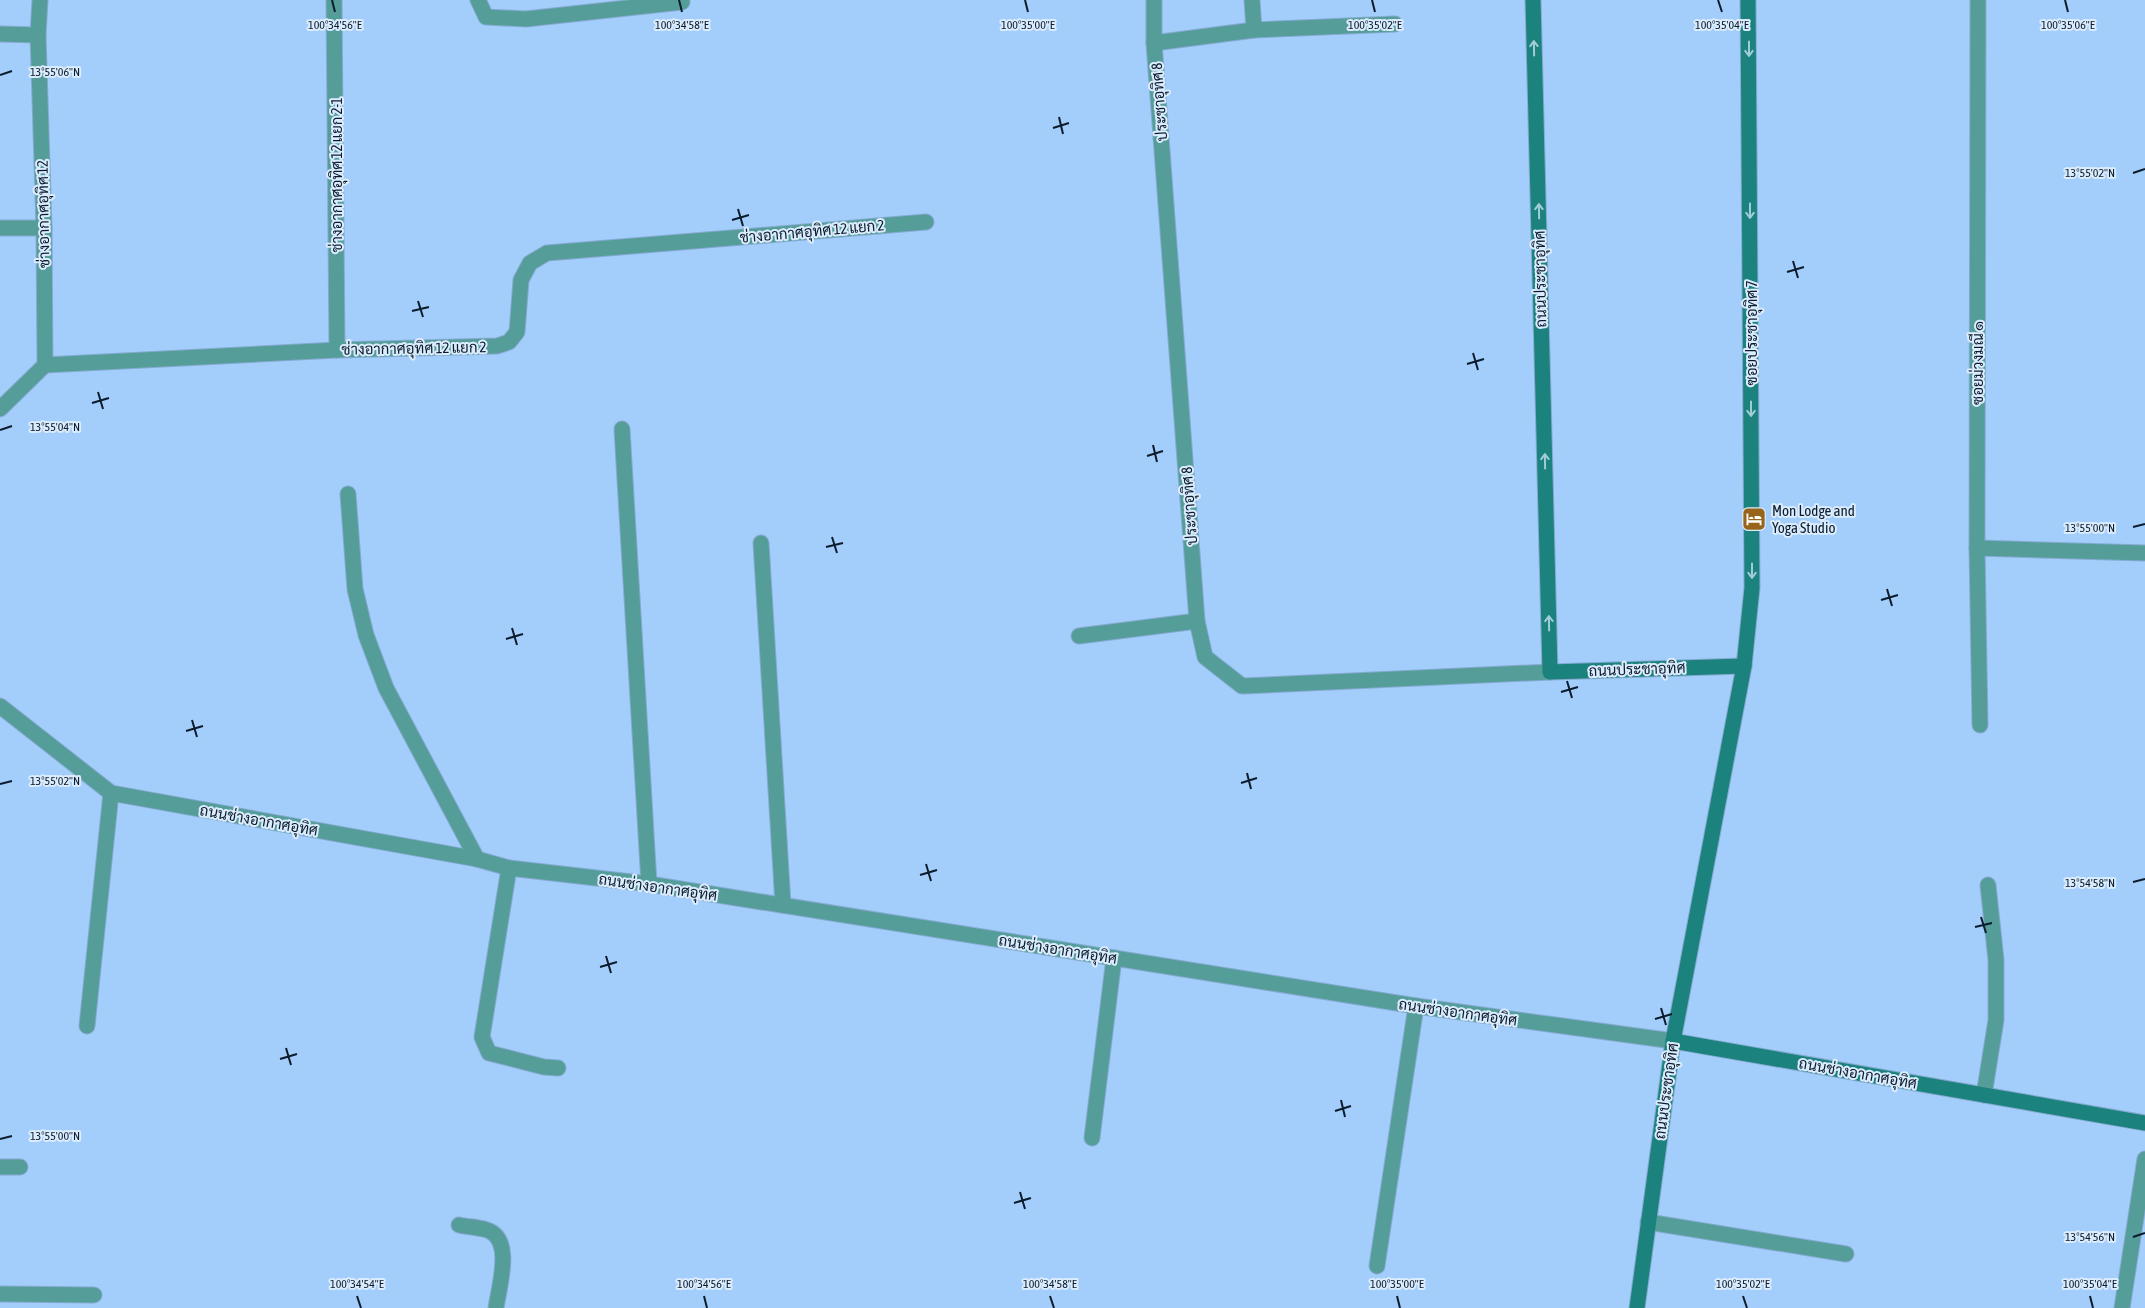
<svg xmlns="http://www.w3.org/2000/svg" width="2145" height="1308" font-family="'Asap Condensed',Sarabun,sans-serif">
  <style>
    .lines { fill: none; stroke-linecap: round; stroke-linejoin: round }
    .lane-casing { stroke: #85aad1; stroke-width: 17 }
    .street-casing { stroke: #85aad1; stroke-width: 17 }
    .secondary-casing { stroke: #85aad1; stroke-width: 17 }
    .lane { stroke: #549d99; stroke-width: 15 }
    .street { stroke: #549d99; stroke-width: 15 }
    .secondary { stroke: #1b827e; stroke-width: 15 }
    .oneway { stroke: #a1ccd8 }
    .ticks { fill: none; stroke: #0c1c2c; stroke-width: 2 }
    .labels { text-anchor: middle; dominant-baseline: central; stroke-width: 4; stroke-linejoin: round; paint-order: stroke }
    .street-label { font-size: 15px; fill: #0c1c2c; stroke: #daecfe }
    .poi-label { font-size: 15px; fill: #0c1c2c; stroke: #daecfe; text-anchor: start }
    .ticks-label { font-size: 12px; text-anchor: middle; fill: #0c1c2c; stroke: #daecfe; stroke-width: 4; stroke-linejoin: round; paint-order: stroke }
  </style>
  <rect width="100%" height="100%" fill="#a3cdfa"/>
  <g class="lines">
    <g class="lane-casing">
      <g id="lane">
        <path d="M1252 0 1254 30 1395 24"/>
        <path d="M1154 43 1254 30"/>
        <path d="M509 868 482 1037 489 1053 544 1067 558 1068"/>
        <path d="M87 1026 111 793"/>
        <path d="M1092 1138 1114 958"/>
        <path d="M1648 1222 1846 1254"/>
        <path d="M459 1225C468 1227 478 1227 487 1230 514 1239 499 1286 496 1308"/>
      </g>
    </g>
    <g class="street-casing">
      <g id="street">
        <path d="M334 0 337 350"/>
        <path d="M478 0 486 17 526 19 682 2"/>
        <path d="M1154 0V43L1197 621 1205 657 1242 686 1550 672"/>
        <path d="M1978 0 1977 548 1980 725"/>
        <path d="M0 34 38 35"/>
        <path d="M0 228H44"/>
        <path d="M45 365 337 350 497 346 509 342 517 332 521 280 530 263 547 253 926 222"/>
        <path d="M0 409 45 365 44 228 38 35 40 0"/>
        <path d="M622 429 649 884"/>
        <path d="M348 494 355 589 366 635 386 688 477 859"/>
        <path d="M761 543 783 905"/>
        <path d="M1977 548 2145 553"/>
        <path d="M1079 636 1197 621"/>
        <path d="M0 706 111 793 477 859 509 868 649 884 1416 1006 1673 1041"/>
        <path d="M1984 1095 1996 1020V960L1988 885"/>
        <path d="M0 1167H20"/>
        <path d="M1377 1266 1416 1006"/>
        <path d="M0 1294 94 1295"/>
        <path d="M2122 1308 2145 1159"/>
      </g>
    </g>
    <g class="secondary-casing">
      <g id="secondary">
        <path d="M1533 0 1550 672 1744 666"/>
        <path d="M1673 1041 2145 1123"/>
        <path d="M1637 1308 1673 1041 1744 666 1752 588 1748 0"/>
      </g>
    </g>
    <use href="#lane" class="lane"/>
    <use href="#street" class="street"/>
    <use href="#secondary" class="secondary"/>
  </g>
  <defs><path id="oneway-shaft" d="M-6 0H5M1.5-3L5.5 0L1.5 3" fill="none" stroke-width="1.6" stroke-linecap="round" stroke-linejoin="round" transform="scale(1.25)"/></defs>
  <g class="oneway">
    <use href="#oneway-shaft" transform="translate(1534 48) rotate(-91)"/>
    <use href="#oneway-shaft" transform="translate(1749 49) rotate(90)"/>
    <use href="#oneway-shaft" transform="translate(1539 211) rotate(-91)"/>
    <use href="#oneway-shaft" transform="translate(1750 211) rotate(90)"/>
    <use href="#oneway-shaft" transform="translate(1751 409) rotate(90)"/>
    <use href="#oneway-shaft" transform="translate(1545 461) rotate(-91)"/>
    <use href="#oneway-shaft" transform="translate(1752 571) rotate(90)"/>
    <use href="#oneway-shaft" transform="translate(1549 623) rotate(-91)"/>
  </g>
  <path class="ticks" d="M332 0 335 12M679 0 682 12M1025 0 1028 12M1372 0 1375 12M1718 0 1722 12M2065 0 2068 12M0 75 12 71M1059 117 1063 134M1053 128 1069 123M2133 173 2145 169M738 209 743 226M732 220 749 215M1793 261 1798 278M1787 272 1804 267M418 301 423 317M412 311 429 307M1473 353 1478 370M1467 364 1484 359M98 392 103 409M92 403 109 398M0 430 12 426M1153 445 1157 462M1147 456 1163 451M2133 527 2145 524M832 537 837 553M826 547 843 543M1887 589 1892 606M1881 600 1898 595M512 628 517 645M506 639 523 634M1567 681 1572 698M1561 692 1578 687M192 720 197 737M186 731 203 726M1247 773 1251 789M1241 783 1257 778M0 784 12 781M926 864 931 881M920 875 937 870M2133 882 2145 879M1981 917 1986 933M1975 927 1992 923M606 956 611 973M600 967 617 962M1661 1008 1666 1025M1655 1019 1672 1014M286 1048 291 1065M280 1059 297 1054M1341 1100 1345 1117M1335 1111 1351 1106M0 1139 12 1136M1020 1192 1025 1209M1014 1203 1031 1198M2133 1237 2145 1233M357 1296 361 1308M704 1296 707 1308M1050 1296 1054 1308M1397 1296 1400 1308M1743 1296 1747 1308M2090 1296 2093 1308"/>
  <defs>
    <g id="hotel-square" transform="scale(1.25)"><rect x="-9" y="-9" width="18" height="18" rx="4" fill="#976419" stroke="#daecfe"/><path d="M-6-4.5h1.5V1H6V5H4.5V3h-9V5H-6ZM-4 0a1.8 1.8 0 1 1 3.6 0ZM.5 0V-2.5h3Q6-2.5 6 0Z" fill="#fff"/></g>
  </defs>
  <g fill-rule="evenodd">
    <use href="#hotel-square" x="1754" y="519"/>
  </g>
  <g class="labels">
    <g class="street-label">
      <text transform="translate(1159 102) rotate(-94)">ประชาอุทิศ 8</text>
      <text transform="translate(336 175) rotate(-90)">ช่างอากาศอุทิศ 12 แยก 2-1</text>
      <text transform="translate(43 214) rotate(-91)">ช่างอากาศอุทิศ 12</text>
      <text transform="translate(812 231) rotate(-5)">ช่างอากาศอุทิศ 12 แยก 2</text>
      <text transform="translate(1540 279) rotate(-91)">ถนนประชาอุทิศ</text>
      <text transform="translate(1751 333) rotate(-90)">ซอยประชาอุทิศ 7</text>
      <text transform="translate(414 348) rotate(-1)">ช่างอากาศอุทิศ 12 แยก 2</text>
      <text transform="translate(1977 363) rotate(-90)">ซอยม่วงมณี ๑</text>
      <text transform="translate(1189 506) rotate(-94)">ประชาอุทิศ 8</text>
      <text transform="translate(1637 669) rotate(-2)">ถนนประชาอุทิศ</text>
      <text transform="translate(259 820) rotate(10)">ถนนช่างอากาศอุทิศ</text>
      <text transform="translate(658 887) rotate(8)">ถนนช่างอากาศอุทิศ</text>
      <text transform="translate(1058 949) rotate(9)">ถนนช่างอากาศอุทิศ</text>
      <text transform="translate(1458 1012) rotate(8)">ถนนช่างอากาศอุทิศ</text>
      <text transform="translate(1858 1073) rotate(10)">ถนนช่างอากาศอุทิศ</text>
      <text transform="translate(1666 1091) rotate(-82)">ถนนประชาอุทิศ</text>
    </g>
    <g class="poi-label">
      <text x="1772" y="510">Mon Lodge and<tspan x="1772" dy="17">Yoga Studio</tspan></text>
    </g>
  </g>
  <g class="ticks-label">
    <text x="335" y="29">100°34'56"E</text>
    <text x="682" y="29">100°34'58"E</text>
    <text x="1028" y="29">100°35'00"E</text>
    <text x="1375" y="29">100°35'02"E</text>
    <text x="1722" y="29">100°35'04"E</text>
    <text x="2068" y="29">100°35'06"E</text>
    <text x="55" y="76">13°55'06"N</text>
    <text x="2090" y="177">13°55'02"N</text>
    <text x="55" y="431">13°55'04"N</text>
    <text x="2090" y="532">13°55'00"N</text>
    <text x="55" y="785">13°55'02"N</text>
    <text x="2090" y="887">13°54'58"N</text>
    <text x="55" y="1140">13°55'00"N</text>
    <text x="2090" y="1241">13°54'56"N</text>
    <text x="357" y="1288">100°34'54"E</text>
    <text x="704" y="1288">100°34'56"E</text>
    <text x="1050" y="1288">100°34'58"E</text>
    <text x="1397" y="1288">100°35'00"E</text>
    <text x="1743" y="1288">100°35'02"E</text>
    <text x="2090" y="1288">100°35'04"E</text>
  </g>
</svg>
